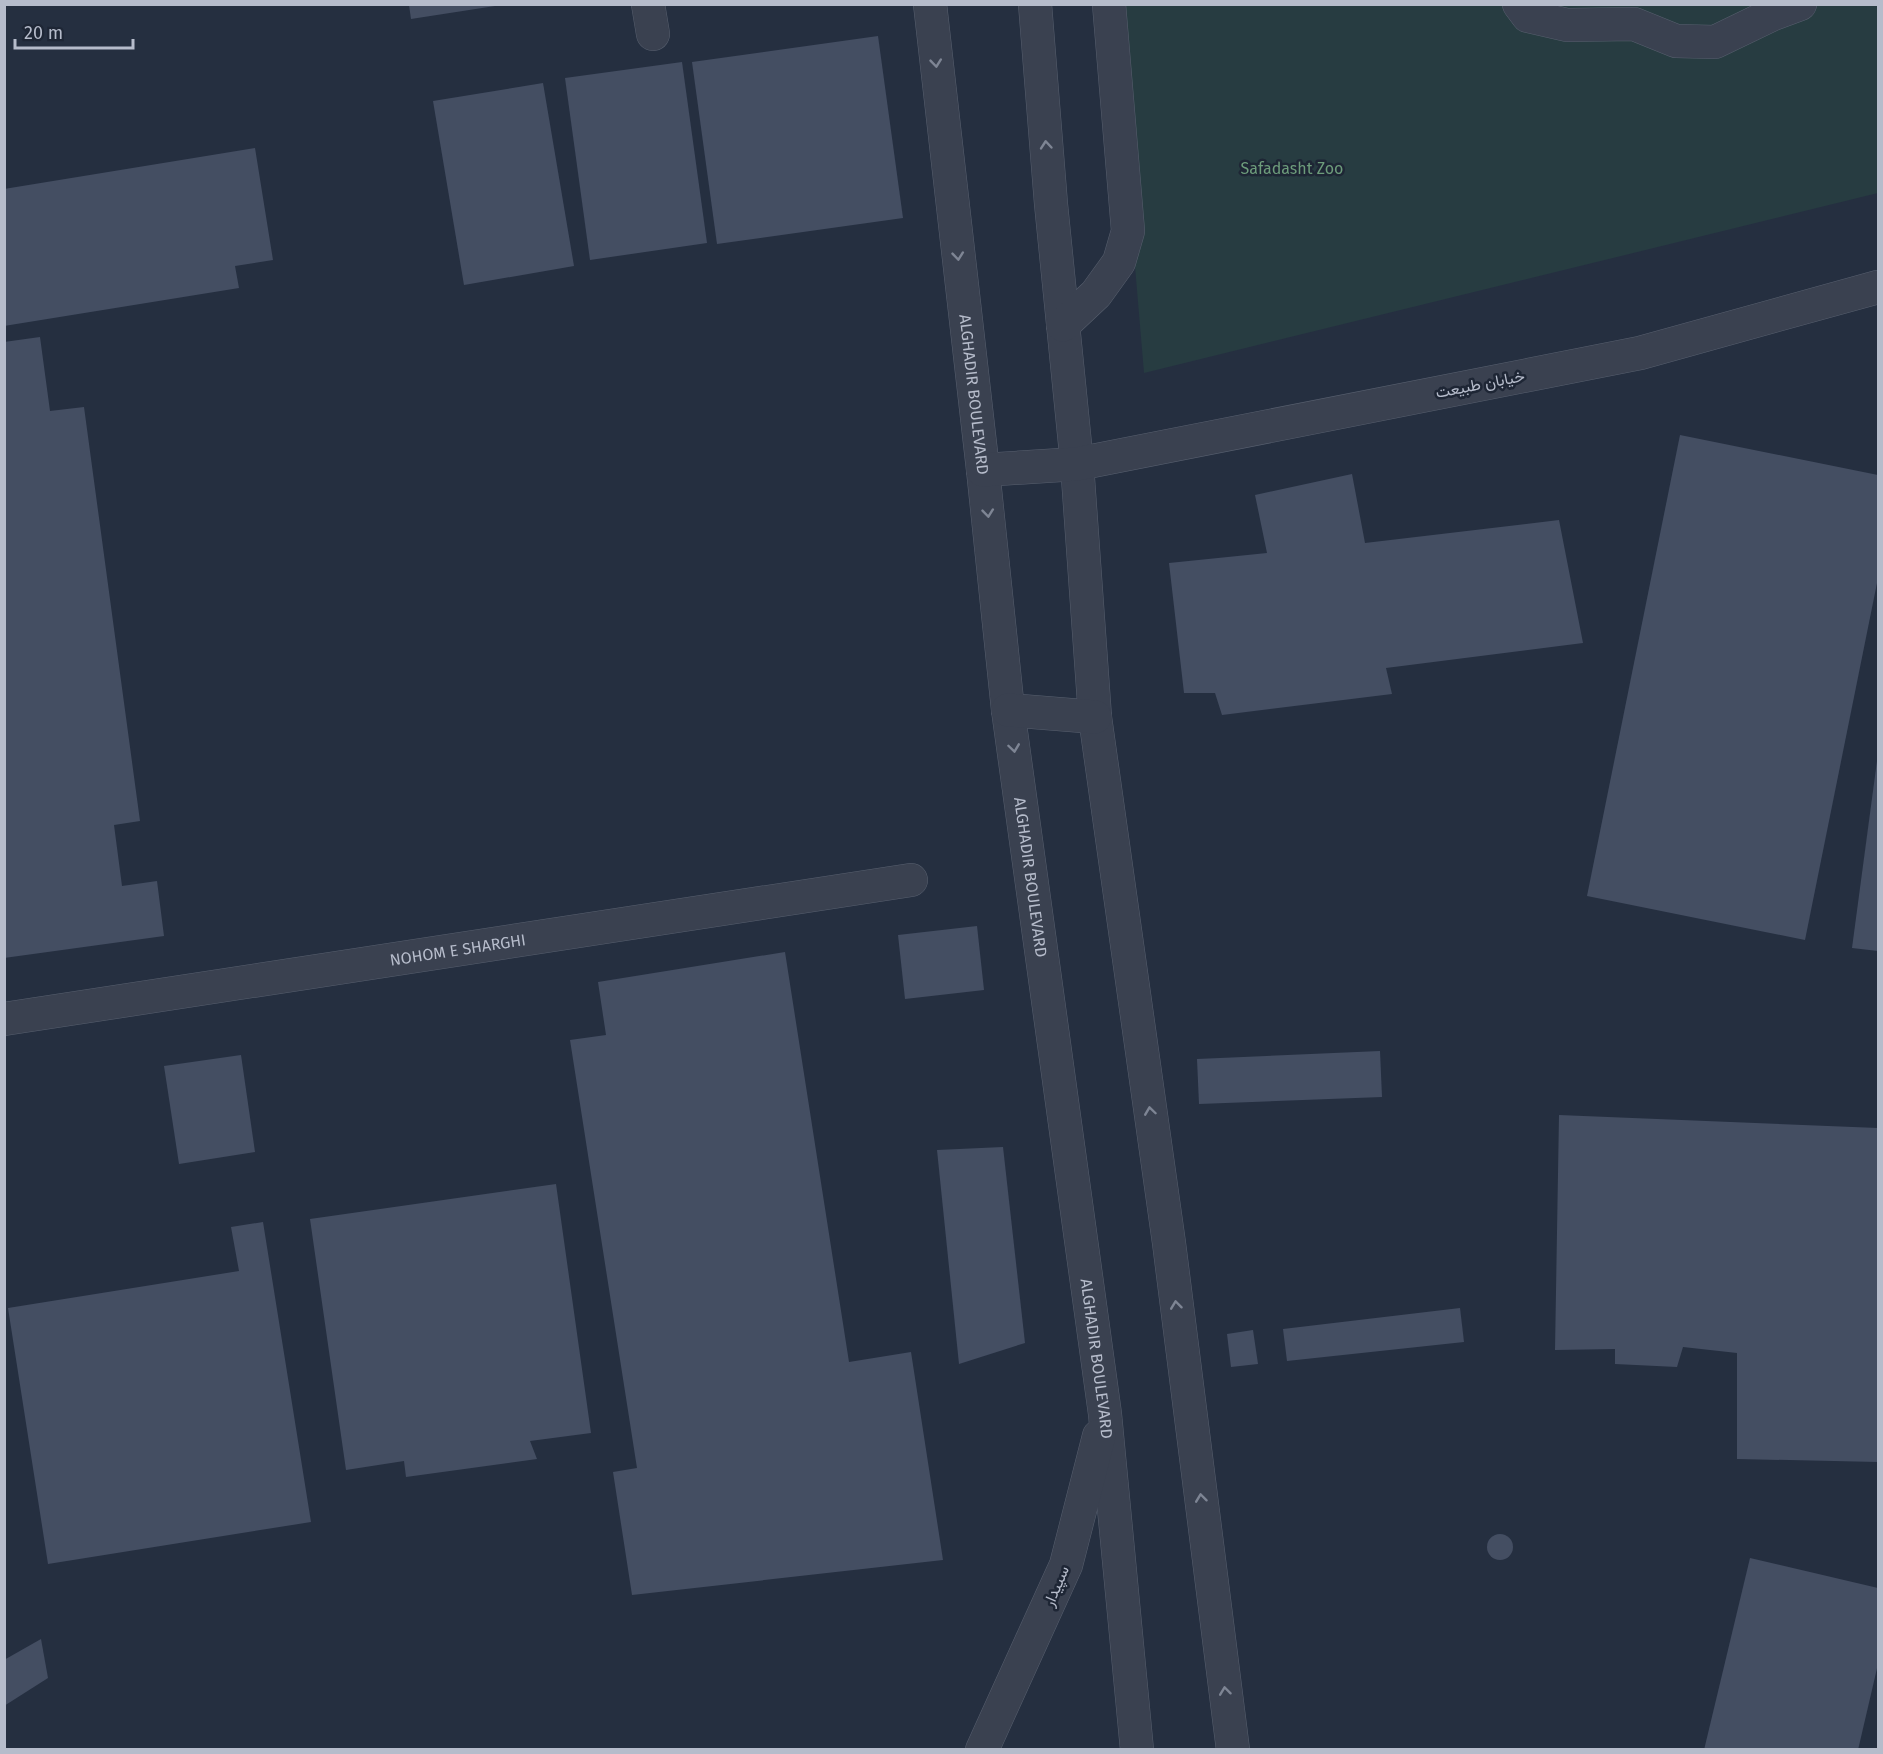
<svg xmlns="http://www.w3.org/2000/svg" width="1883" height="1754" font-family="'Fira Sans',Vazirmatn,sans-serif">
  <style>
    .green { fill: #273c41 }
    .building { fill: #444e62 }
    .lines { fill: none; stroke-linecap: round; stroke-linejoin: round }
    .minor-casing { stroke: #575f6e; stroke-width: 34 }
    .minor { stroke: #3a4150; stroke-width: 33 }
    .oneway { stroke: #7e8594 }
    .labels { text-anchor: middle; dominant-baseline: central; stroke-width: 5; stroke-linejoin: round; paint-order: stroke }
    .park-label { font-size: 16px; fill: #6d9c7b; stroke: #1e2635 }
    .street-label { font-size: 16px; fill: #b6bccb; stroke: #1e2635 }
  </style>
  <rect width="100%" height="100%" fill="#252f40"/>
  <path class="green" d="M1113 5H1878V193L1144 373Z"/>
  <g class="building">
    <path d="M409 5H495V6L411 19Z"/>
    <path d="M878 36 903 218 717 244 692 62Z"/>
    <path d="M682 62 707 243 590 260 565 78Z"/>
    <path d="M543 83 574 266 464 285 433 101Z"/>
    <path d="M255 148 273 260 235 266 239 288 4 326V189Z"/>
    <path d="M40 337 50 411 84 407 140 821 114 825 122 886 157 881 164 936 4 958V342Z"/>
    <path d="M1680 435 1878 475V578L1805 940 1587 896Z"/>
    <path d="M1352 474 1365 543 1559 520 1583 643 1386 668 1392 694 1222 715 1215 693H1184L1169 563 1267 553 1255 495Z"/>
    <path d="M1877 761H1878V951L1852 948Z"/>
    <path d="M977 926 984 990 905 999 898 935Z"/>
    <path d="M785 952 849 1362 911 1352 943 1560 632 1595 613 1472 637 1468 570 1040 606 1035 598 982Z"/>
    <path d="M1380 1051 1382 1097 1199 1104 1197 1059Z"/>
    <path d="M241 1055 255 1152 179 1164 164 1066Z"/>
    <path d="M1559 1115 1878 1128V1462L1737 1459V1353L1683 1347 1677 1367 1615 1364V1349L1555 1350Z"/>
    <path d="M1003 1147 1025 1343 959 1364 937 1150Z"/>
    <path d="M556 1184 591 1433 530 1441 537 1459 406 1477 404 1461 346 1470 310 1219Z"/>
    <path d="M263 1222 311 1522 48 1564 8 1308 239 1271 231 1227Z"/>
    <path d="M1460 1308 1464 1342 1287 1361 1283 1329Z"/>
    <path d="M1253 1330 1258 1364 1231 1367 1227 1334Z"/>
    <circle cx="1500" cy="1547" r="13"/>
    <path d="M1750 1558 1878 1588V1664L1858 1750H1704Z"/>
    <path d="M41 1639 48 1678 4 1706V1660Z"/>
  </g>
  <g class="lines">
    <g class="minor-casing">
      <g id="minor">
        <path d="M648 4 653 34"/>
        <path id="s1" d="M930 4 983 470 1008 710 1105 1414 1137 1750"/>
        <path d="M1035 4 1051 204 1077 464 1095 717 1169 1243 1233 1750"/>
        <path d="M1519 4 1528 16 1567 25 1634 24 1676 41 1715 42 1773 14 1800 4"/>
        <path d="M1063 325 1096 294 1119 262 1128 231 1109 4"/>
        <path d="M983 470 1077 464 1640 353 1878 287"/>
        <path d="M1008 710 1095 717"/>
        <path id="s2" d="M4 1019 911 880"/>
        <path d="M982 1750 1066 1565 1099 1436"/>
      </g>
    </g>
    <use href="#minor" class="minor"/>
  </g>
  <defs><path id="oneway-chevron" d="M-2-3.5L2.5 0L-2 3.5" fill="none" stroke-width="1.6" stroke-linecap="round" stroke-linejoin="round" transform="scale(1.5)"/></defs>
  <g class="oneway">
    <use href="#oneway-chevron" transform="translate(936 63) rotate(84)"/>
    <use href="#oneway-chevron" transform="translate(1046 145) rotate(-95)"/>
    <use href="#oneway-chevron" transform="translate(958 256) rotate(84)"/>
    <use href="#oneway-chevron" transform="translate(988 513) rotate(84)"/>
    <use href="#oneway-chevron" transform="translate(1014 748) rotate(82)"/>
    <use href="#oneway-chevron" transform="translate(1150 1111) rotate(-98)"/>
    <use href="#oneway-chevron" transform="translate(1176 1305) rotate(-97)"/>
    <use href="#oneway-chevron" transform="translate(1201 1498) rotate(-97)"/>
    <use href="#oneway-chevron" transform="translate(1225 1691) rotate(-97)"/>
  </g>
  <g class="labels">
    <g class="park-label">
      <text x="1292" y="168">Safadasht Zoo</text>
    </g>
    <g class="street-label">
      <text transform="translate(1480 384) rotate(-11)">خیابان طبیعت</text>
      <text stroke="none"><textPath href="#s1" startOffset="393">ALGHADIR BOULEVARD</textPath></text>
      <text stroke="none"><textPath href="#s1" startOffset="879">ALGHADIR BOULEVARD</textPath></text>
      <text stroke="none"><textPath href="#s2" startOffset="459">NOHOM E SHARGHI</textPath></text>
      <text stroke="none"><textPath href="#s1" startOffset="1365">ALGHADIR BOULEVARD</textPath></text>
      <text transform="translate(1056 1586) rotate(-67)">سپیدار</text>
    </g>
  </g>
  <rect width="1883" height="1754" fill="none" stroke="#b6bccb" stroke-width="12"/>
  <path d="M15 39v9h118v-9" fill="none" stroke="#b6bccb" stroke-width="3"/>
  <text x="24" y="39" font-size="18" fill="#b6bccb" stroke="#1e2635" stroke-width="4.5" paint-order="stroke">20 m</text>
</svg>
